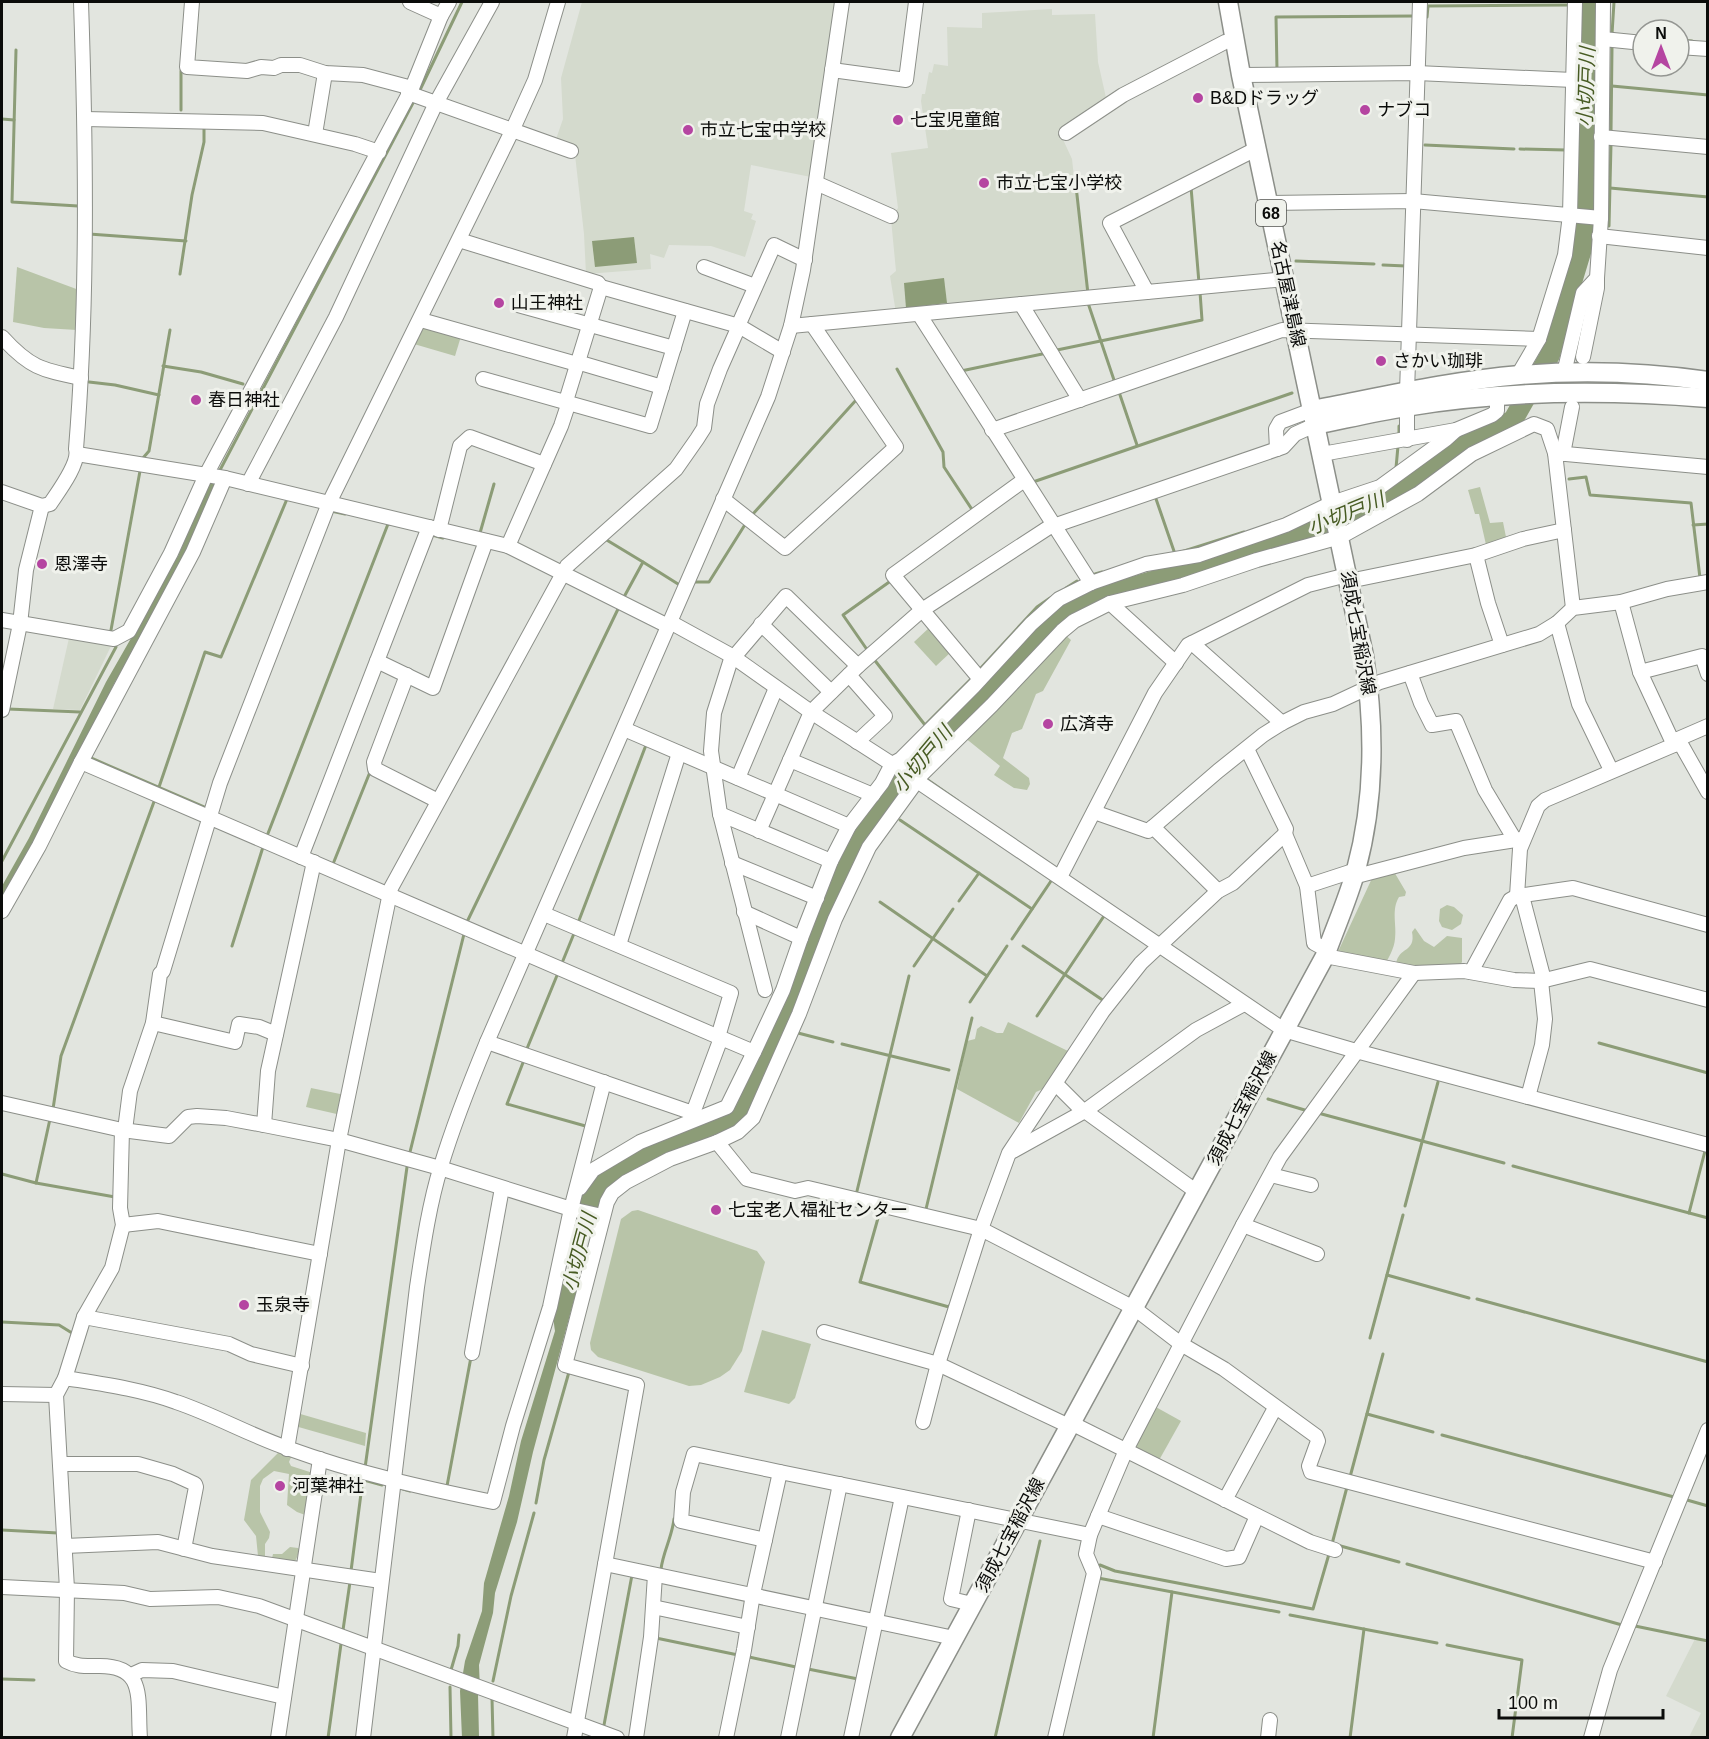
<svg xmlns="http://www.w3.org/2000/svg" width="1709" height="1739" font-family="Arial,'Noto Sans JP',sans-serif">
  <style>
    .built { fill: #d4dacd }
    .green { fill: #b8c4a8 }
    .water { fill: #8c9c77 }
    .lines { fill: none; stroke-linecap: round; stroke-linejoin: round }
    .stream { stroke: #8c9c77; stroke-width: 3 }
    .river { stroke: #8c9c77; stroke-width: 20 }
    .minor-casing { stroke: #8c8f89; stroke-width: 16 }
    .major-casing { stroke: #8c8f89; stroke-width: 21 }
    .minor { stroke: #fff; stroke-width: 14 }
    .major { stroke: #fff; stroke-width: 18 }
    .poi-dot { fill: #b545a1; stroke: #f0f2ec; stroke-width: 2 }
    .labels { text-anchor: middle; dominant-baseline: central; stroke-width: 6; stroke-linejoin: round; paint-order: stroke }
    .shield { fill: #f0f2ec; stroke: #50514e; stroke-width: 1.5 }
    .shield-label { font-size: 16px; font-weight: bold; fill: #0b0c0a }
    .poi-label { font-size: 18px; fill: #0b0c0a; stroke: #f0f2ec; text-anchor: start }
    .street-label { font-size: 18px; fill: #0b0c0a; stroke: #f0f2ec }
    .water-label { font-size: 20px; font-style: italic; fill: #475b23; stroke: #f0f2ec }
  </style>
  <rect width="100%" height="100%" fill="#e2e5df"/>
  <g class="built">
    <path d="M582 2H835L811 177 751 165 744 211 753 214 751 219 756 221 745 257 711 246 669 245 664 258 650 254 651 269 586 274 584 234 574 146 555 142 563 119 561 78Z"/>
    <path d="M1052 9V15L1095 14 1098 62 1107 102 1060 133 1072 159 1087 294 896 313 890 276 896 271 891 219 898 208 891 153 928 148 921 101 922 94H925L929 72 932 73 934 64 948 66 947 27 982 28V13Z"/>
    <path d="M69 638 111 646 80 710 53 709Z"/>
    <path d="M1695 1639 1707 1643V1737H1689L1701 1713 1666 1696Z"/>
  </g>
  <g class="green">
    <path d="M17 267 79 290 77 330 44 328 13 322Z"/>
    <path d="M424 323 462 333 455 356 414 344Z"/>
    <path d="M1480 487 1490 523 1503 522 1507 542 1487 549 1479 514H1475L1468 490Z"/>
    <path d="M931 626 952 651 936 666 914 642Z"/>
    <path d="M1063 633 1071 640 1043 691 1036 694 1022 729 1012 733 1003 758 1029 778 1030 784 1027 790 1014 788 994 775 1000 766 964 737Z"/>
    <path d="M1393 870 1406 892 1405 896 1399 897C1391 910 1397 925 1395 939 1394 949 1389 957 1384 966L1336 956 1374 874Z"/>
    <path d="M1447 905 1454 907 1463 915 1461 924 1452 930 1442 927 1439 921 1440 909Z"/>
    <path d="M1415 928 1424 941 1434 947 1447 936 1462 938V962L1460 965 1427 967 1396 964C1399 946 1416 953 1412 932Z"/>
    <path d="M1008 1022 1070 1052 1045 1088 1036 1092 1019 1123 957 1089 967 1041 975 1039 977 1029 981 1026 997 1033H1003Z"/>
    <path d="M311 1088 345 1095 341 1115 306 1107Z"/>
    <path d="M638 1210 757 1251 765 1262 742 1351 730 1370 720 1377 701 1385 689 1386 598 1357 591 1350 590 1343 621 1219 632 1211Z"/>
    <path d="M762 1330 811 1344 795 1398 789 1404 744 1392Z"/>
    <path d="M1154 1406 1181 1421 1158 1462 1136 1450 1134 1445Z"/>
    <path d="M297 1413 366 1433 365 1446 295 1426Z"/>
    <path d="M280 1451 292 1455 289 1462 291 1466 313 1473 308 1516 297 1512 287 1505 289 1474 274 1471 263 1479 260 1486V1512L270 1532 269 1538 265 1544V1559H262L258 1556 256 1536 244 1520 251 1480Z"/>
    <path d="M290 1547 298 1548 300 1550 294 1564 271 1562 273 1554H282Z"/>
  </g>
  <g class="water">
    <path d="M634 237 637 263 595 267 592 241Z"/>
    <path d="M944 278 947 303 906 308 904 283Z"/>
    <path d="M211 479 219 481 183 560 115 682 34 845 2 902V886L29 838 106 682 178 556Z"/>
    <path d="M580 1213 591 1216 578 1272 577 1299 574 1298V1300L533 1452 517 1522 495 1593 493 1613 479 1665 480 1691 478 1694 479 1737 462 1738 460 1691 465 1661 482 1611 484 1583 509 1496 521 1441 555 1331C550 1302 560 1294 568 1268 574 1250 576 1231 580 1213Z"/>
  </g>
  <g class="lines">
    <g class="stream">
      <path d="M1425 17H1427L1428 6 1570 5"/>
      <path d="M1614 34H1612L1614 2"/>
      <path d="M1679 40 1692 41"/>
      <path d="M16 50 12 202 78 206"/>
      <path d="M1277 70 1276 17 1414 16"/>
      <path d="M1612 86 1708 95"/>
      <path d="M419 92 462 2"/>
      <path d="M181 110V71H185"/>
      <path d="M2 119 14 120"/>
      <path d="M1611 132 1612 48"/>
      <path d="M1425 145 1514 149"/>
      <path d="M1520 149 1566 150"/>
      <path d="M1581 151H1586"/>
      <path d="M1075 177 1088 294"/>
      <path d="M1191 187 1199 283"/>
      <path d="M1610 188 1708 197"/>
      <path d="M1609 226 1611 144"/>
      <path d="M89 234 186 241"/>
      <path d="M1296 261 1374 264"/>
      <path d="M1383 265 1406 266"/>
      <path d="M180 274 192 195 204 142V127"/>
      <path d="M1088 303 1115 383"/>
      <path d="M1057 350 1202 320 1200 292"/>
      <path d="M163 366 201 372 243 384"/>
      <path d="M897 369 943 452 944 467 973 511"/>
      <path d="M961 371 1047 353"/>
      <path d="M89 382 115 385 159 395"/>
      <path d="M1119 392 1137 445"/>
      <path d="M1399 426V436"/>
      <path d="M143 458 149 451 170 330"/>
      <path d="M1396 468 1398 446"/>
      <path d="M219 472 414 101"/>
      <path d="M1569 479 1586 477 1590 495 1691 503 1700 578"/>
      <path d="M1402 480 1404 488"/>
      <path d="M1033 482 1292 393"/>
      <path d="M1155 496 1175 554"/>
      <path d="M331 511 345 514"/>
      <path d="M752 515 857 399"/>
      <path d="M1693 525 1708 524"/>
      <path d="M480 533 494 484"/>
      <path d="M432 535 443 538"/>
      <path d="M605 539 643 562"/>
      <path d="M1181 552 1244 532"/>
      <path d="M1177 566 1180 573"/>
      <path d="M1095 574 1102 572"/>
      <path d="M694 582H709L746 523"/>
      <path d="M1066 588 1077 581"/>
      <path d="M624 597 643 562 678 584"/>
      <path d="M111 630 140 471"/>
      <path d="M868 651 843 615 892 580"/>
      <path d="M873 658 925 725 972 678"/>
      <path d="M979 670 1037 607 1050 598"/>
      <path d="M8 709 80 712"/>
      <path d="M91 758 204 807"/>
      <path d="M925 778 958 801"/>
      <path d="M158 790 205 652 221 657 287 499"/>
      <path d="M900 820 1032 909"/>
      <path d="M267 836 388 524H390"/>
      <path d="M2 861 116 647"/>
      <path d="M333 864 370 772"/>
      <path d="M959 901 979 873"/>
      <path d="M880 902 987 976"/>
      <path d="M578 923 646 745"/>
      <path d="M466 924 619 607"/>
      <path d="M1012 939 1051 881"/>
      <path d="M232 946 263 847"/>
      <path d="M1023 946 1104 1001"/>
      <path d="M562 963 575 931"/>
      <path d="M914 966 953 909"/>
      <path d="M970 1002 1007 946"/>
      <path d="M1037 1016 1104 916"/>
      <path d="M798 1033 833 1042"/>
      <path d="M1599 1043 1708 1073"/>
      <path d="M842 1044 949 1070"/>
      <path d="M526 1051 558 973"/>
      <path d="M524 1060 507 1104 589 1127"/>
      <path d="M1268 1099 1308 1111"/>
      <path d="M53 1109 61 1056 155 799"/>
      <path d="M1318 1113 1504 1163"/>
      <path d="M410 1152 464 934"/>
      <path d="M1513 1166 1708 1218"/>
      <path d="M2 1174 36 1183 50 1119"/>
      <path d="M36 1183 115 1197"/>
      <path d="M857 1191 909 976"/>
      <path d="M1405 1206 1438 1082"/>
      <path d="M926 1209 972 1018"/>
      <path d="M880 1211 860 1282 949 1307 950 1305"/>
      <path d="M1689 1213 1705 1151"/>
      <path d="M1387 1275 1469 1298"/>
      <path d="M1477 1299 1708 1362"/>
      <path d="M2 1322 59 1325 72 1333"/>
      <path d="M1370 1338 1403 1215"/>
      <path d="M1367 1414 1433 1432"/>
      <path d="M1442 1435 1674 1497"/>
      <path d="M365 1468 407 1167"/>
      <path d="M1350 1477 1383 1354"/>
      <path d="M364 1480 382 1485"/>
      <path d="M447 1486 471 1357"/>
      <path d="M403 1489 410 1491"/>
      <path d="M1687 1500 1708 1506"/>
      <path d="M536 1503 544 1460 569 1372"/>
      <path d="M2 1530 58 1533"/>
      <path d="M1332 1544 1347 1487"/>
      <path d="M1337 1545 1399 1562"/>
      <path d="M1407 1564 1622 1625"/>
      <path d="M1100 1565 1115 1571 1313 1609 1329 1554"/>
      <path d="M661 1569C663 1552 672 1537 674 1519"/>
      <path d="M351 1571 363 1478"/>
      <path d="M1098 1578 1279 1612"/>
      <path d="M1290 1615 1437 1643"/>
      <path d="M1635 1626 1708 1641"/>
      <path d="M343 1630 350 1582"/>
      <path d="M656 1638 738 1655"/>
      <path d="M1447 1645 1522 1660 1512 1738"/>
      <path d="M749 1657 796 1667"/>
      <path d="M808 1669 858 1679"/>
      <path d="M451 1670 458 1646 459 1635"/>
      <path d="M2 1679 34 1680"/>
      <path d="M493 1681 511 1596 534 1513"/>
      <path d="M450 1687 451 1738"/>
      <path d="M492 1698 493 1738"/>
      <path d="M604 1725 632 1575"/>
      <path d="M328 1738 341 1644"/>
      <path d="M995 1738 1040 1541"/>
      <path d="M1153 1738 1172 1592"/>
      <path d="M1350 1738 1364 1629"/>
    </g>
    <path class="river" d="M582 1231 590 1202 598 1188 616 1171 673 1143 724 1124 742 1111 793 995 842 871 858 840 901 777 920 756 994 682 1049 623 1070 608 1089 599 1208 565 1353 514 1404 488 1460 444 1513 420 1550 355 1582 249 1585 229 1589 2"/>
    <g class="minor-casing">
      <g id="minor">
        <path d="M192 2 187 67 247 71 261 67 274 68 281 65H300L325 73 363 75 412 88"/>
        <path d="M410 2 441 16"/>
        <path d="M1603 39 1643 43"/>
        <path d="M1679 47 1708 49"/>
        <path d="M832 70 906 80 916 2"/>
        <path d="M1241 75 1417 73 1573 80"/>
        <path d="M408 93 571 151"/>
        <path d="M85 119 263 123 355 144 379 152"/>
        <path d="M1066 133 1123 95 1225 42 1235 41"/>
        <path d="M315 134 325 73"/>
        <path d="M1601 137 1708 147"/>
        <path d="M1258 148 1110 223 1147 292 1285 279"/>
        <path d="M816 183 891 216"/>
        <path d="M1269 203 1413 201 1601 218"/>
        <path d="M1599 236 1708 248"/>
        <path d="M459 240 598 283 601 287 739 326 783 352"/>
        <path d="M704 267 755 286"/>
        <path d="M1021 304 1080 400"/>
        <path d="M518 305 674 348"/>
        <path d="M919 314 1091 583"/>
        <path d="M421 320 577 364"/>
        <path d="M738 326 774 245 805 260"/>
        <path d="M791 326 1147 292"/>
        <path d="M2 337C30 368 42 370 81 378"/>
        <path d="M1583 357 1597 288V278"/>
        <path d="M577 362 662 387"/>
        <path d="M1564 373 1583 293 1597 278 1601 218 1603 2"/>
        <path d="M1518 375 1539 339 1565 255 1570 215 1575 2"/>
        <path d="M483 379 650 426 685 311"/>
        <path d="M1407 392 1420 2"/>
        <path d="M992 430 1282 330 1539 339"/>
        <path d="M1407 440V407"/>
        <path d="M1277 449 1276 429 1280 422 1312 410"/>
        <path d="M1555 453 1708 467"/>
        <path d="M77 454 225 478 508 546 668 626"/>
        <path d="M1322 454 1456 430 1492 415 1497 411V397"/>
        <path d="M1563 454 1572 407"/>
        <path d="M248 484 336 317 436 103 492 2"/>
        <path d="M2 492 42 506 50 504C58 492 80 463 76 449 88 301 86 150 81 2"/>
        <path d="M723 499 785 548 896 447 812 324"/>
        <path d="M1056 525 1283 447 1295 434 1315 425"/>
        <path d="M439 530 460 446 470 437 544 464"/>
        <path d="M508 546 561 426 567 408 566 401 601 287"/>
        <path d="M1476 555 1488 603 1502 645"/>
        <path d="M1349 581 1476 555 1523 539 1564 530"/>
        <path d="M1621 602 1640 672 1674 745"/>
        <path d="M1110 603 1176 663"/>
        <path d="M2 620 114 639 129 631 171 553 206 475 412 88 441 16 449 2"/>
        <path d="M670 622 732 656 811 712 895 766 1284 1030 1356 1051 1708 1145"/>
        <path d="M1557 623 1579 704 1611 770"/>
        <path d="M761 624 831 692"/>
        <path d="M1192 643 1282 723"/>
        <path d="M732 656 714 713 711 751 720 814 765 990"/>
        <path d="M734 657 786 596 858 666"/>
        <path d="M377 661 433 688 486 541"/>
        <path d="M1640 672 1702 656 1708 674"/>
        <path d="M1410 673 1421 703 1432 725 1456 721 1485 790 1515 840"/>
        <path d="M407 675 374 762 375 769 438 801"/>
        <path d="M849 675 885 716 857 742"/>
        <path d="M980 679 893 575 1024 480"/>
        <path d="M2 710 20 624 26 570 42 506"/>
        <path d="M624 729 849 826"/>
        <path d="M1678 739 1708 792"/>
        <path d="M1247 749 1286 829 1285 834"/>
        <path d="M790 760 873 795"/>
        <path d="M81 762 721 1038 693 1113 487 1042"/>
        <path d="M738 778 776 688"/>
        <path d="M1094 812 1148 831 1153 827"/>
        <path d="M720 814 831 861"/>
        <path d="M759 831 811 712 858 666 922 610 1054 524"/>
        <path d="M301 857 429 527"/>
        <path d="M732 863 817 898"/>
        <path d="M1060 877 1155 693 1188 645 1308 585 1347 575"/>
        <path d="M1353 877 1464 848 1522 839"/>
        <path d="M1307 886 1314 943 1327 950"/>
        <path d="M1218 891 1153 827 1218 771 1263 735 1282 723 1304 712 1333 704 1380 682 1539 634 1557 623 1573 608 1621 602 1667 589 1708 582"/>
        <path d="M1517 896 1520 849 1538 806 1545 800 1674 745 1678 739 1708 726"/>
        <path d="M1522 896 1544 980"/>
        <path d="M2 911 39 846 81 762 193 552 225 478"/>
        <path d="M744 912 801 938 831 861 849 826 882 783 892 764 901 759 974 686 1031 624 1059 599 1091 583 1146 564 1199 555 1286 525 1332 503 1380 487 1446 439 1456 430"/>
        <path d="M544 914 731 993 718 1037"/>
        <path d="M619 945 679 753"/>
        <path d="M1325 956 1414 973 1464 971 1514 980 1541 981 1590 969 1708 1000"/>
        <path d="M1471 972 1510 900 1517 896 1573 888 1708 925"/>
        <path d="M153 1023 235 1042 239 1024 259 1027 276 1034"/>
        <path d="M721 1038 754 1052 783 990 801 938"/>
        <path d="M1056 1084 1083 1111"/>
        <path d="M1528 1097 1542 1045 1545 1019 1541 981"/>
        <path d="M2 1103 122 1130 169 1136 188 1117 197 1116 226 1118 264 1125 339 1140 440 1168 571 1209 602 1216"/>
        <path d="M1085 1111 1197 1192"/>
        <path d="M264 1125 268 1071 314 862"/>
        <path d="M122 1130 120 1208 123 1225 112 1268 84 1317 65 1378 56 1395 67 1589 66 1661C77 1667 86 1666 98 1666 147 1665 137 1700 140 1738"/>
        <path d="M125 1130 130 1091 153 1023 160 974 163 971 220 783 329 503 512 131 535 80 558 2"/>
        <path d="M717 1142 747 1179 795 1191 808 1188 981 1229 1134 1308 1181 1344 1224 1369 1316 1436 1318 1441 1309 1466 1311 1472 1655 1562"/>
        <path d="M1013 1151 1085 1111 1196 1030 1244 1004"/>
        <path d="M1271 1175 1311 1185"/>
        <path d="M580 1188 593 1170 640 1142 727 1107 754 1052"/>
        <path d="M123 1225 158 1221 320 1254"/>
        <path d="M1243 1225 1317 1254"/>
        <path d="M84 1317 229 1344 251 1354 302 1366"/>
        <path d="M824 1332 938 1364 1069 1426"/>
        <path d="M472 1353 502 1188"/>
        <path d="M65 1378C102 1384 140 1389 176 1402 215 1415 251 1436 290 1449 356 1473 424 1488 493 1502L513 1426 550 1307 571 1209 604 1082"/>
        <path d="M2 1394 56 1395"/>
        <path d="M923 1422 938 1364 981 1229 1009 1153 1103 1011 1141 963 1218 891 1233 883 1285 834 1307 886 1356 870"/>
        <path d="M1071 1423 1310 1542 1335 1550"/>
        <path d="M287 1449 339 1140 391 888 567 566 676 469 697 439 704 428 707 404 720 369 739 326"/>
        <path d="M60 1464H138L173 1474 195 1484 196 1487 184 1549"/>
        <path d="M1225 1500 1275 1408"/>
        <path d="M969 1510 951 1599 972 1604"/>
        <path d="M1098 1516 1226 1559 1239 1557 1257 1516"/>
        <path d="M765 1540 681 1521 683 1492 694 1454 780 1472"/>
        <path d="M65 1546 158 1542 212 1556 381 1581"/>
        <path d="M605 1564 954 1638"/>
        <path d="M2 1587 124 1593 150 1599 218 1597 259 1606 617 1738"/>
        <path d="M653 1607 748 1627"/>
        <path d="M131 1675 142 1670 173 1671 284 1697"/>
        <path d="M278 1738 320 1459"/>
        <path d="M363 1738 417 1287C423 1247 429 1205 441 1166 454 1123 470 1083 487 1042L768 397 791 326 803 270 842 2"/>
        <path d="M574 1738 637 1385 565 1365 607 1202 612 1193 626 1182 670 1159 717 1142 738 1132 753 1118 799 1014 835 919 869 847 922 774 992 705 1062 631 1074 621 1110 603 1183 585 1257 560 1340 537 1418 494 1472 454 1534 424 1547 429 1555 453 1573 608"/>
        <path d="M636 1738 651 1637 655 1575"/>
        <path d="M726 1738 744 1650 753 1594 780 1472 1090 1535"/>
        <path d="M788 1738 840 1484"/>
        <path d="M851 1738 902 1497"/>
        <path d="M1055 1738 1094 1573 1086 1554 1090 1535 1126 1450 1243 1225 1280 1157 1414 973"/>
        <path d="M1268 1738 1270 1720"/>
        <path d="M1591 1738 1610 1670 1708 1430"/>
      </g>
    </g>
    <g class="major-casing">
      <g id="major">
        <path d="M1312 410C1381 397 1450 381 1520 375 1582 370 1646 372 1708 381"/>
        <path d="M1315 425C1345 419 1375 412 1405 407 1504 390 1608 390 1708 398"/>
        <path d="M900 1738 1325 956C1335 928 1348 899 1356 870 1375 800 1375 727 1364 656L1241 75 1228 2"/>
      </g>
    </g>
    <use href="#minor" class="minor"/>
    <use href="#major" class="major"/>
  </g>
  <g class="poi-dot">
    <circle cx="1198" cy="98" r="6"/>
    <circle cx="1365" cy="110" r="6"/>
    <circle cx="898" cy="120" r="6"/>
    <circle cx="688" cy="130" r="6"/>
    <circle cx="984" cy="183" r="6"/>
    <circle cx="499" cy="303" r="6"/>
    <circle cx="1381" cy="361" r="6"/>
    <circle cx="196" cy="400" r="6"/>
    <circle cx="42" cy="564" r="6"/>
    <circle cx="1048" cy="724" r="6"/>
    <circle cx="716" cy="1210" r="6"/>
    <circle cx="244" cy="1305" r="6"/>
    <circle cx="280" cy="1486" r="6"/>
  </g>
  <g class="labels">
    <rect class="shield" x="1256" y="200" width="30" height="26" rx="4.5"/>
    <g class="shield-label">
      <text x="1271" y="213">68</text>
    </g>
    <g class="poi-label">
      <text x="1210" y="98">B&amp;Dドラッグ</text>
      <text x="1377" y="110">ナブコ</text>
      <text x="910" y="120">七宝児童館</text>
      <text x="700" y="130">市立七宝中学校</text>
      <text x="996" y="183">市立七宝小学校</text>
      <text x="511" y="303">山王神社</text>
      <text x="1393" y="361">さかい珈琲</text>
      <text x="208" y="400">春日神社</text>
      <text x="54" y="564">恩澤寺</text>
      <text x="1060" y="724">広済寺</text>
      <text x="728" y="1210">七宝老人福祉センター</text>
      <text x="256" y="1305">玉泉寺</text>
      <text x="292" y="1486">河葉神社</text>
    </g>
    <g class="street-label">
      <text transform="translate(1288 294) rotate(78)">名古屋津島線</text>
      <text transform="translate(1358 633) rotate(80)">須成七宝稲沢線</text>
      <text transform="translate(1242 1108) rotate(-62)">須成七宝稲沢線</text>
      <text transform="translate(1010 1535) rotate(-62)">須成七宝稲沢線</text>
    </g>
    <g class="water-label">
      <text transform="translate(1586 87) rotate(-88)">小切戸川</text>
      <text transform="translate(1346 513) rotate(-22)">小切戸川</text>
      <text transform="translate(922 759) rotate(-50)">小切戸川</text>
      <text transform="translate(579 1252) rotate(-75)">小切戸川</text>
    </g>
  </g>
  <rect width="1709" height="1739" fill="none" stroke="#0b0c0a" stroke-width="6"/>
  <g transform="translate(1661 48)"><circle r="28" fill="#f0f2ec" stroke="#949692" stroke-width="1.5"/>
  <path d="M0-4.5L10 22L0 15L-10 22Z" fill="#b545a1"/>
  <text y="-9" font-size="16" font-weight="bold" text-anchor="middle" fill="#0b0c0a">N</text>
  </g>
  <path d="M1499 1709v9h164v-9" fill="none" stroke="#0b0c0a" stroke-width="3"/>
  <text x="1508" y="1709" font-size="18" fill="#0b0c0a" stroke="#f0f2ec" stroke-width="4.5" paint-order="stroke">100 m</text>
</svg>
